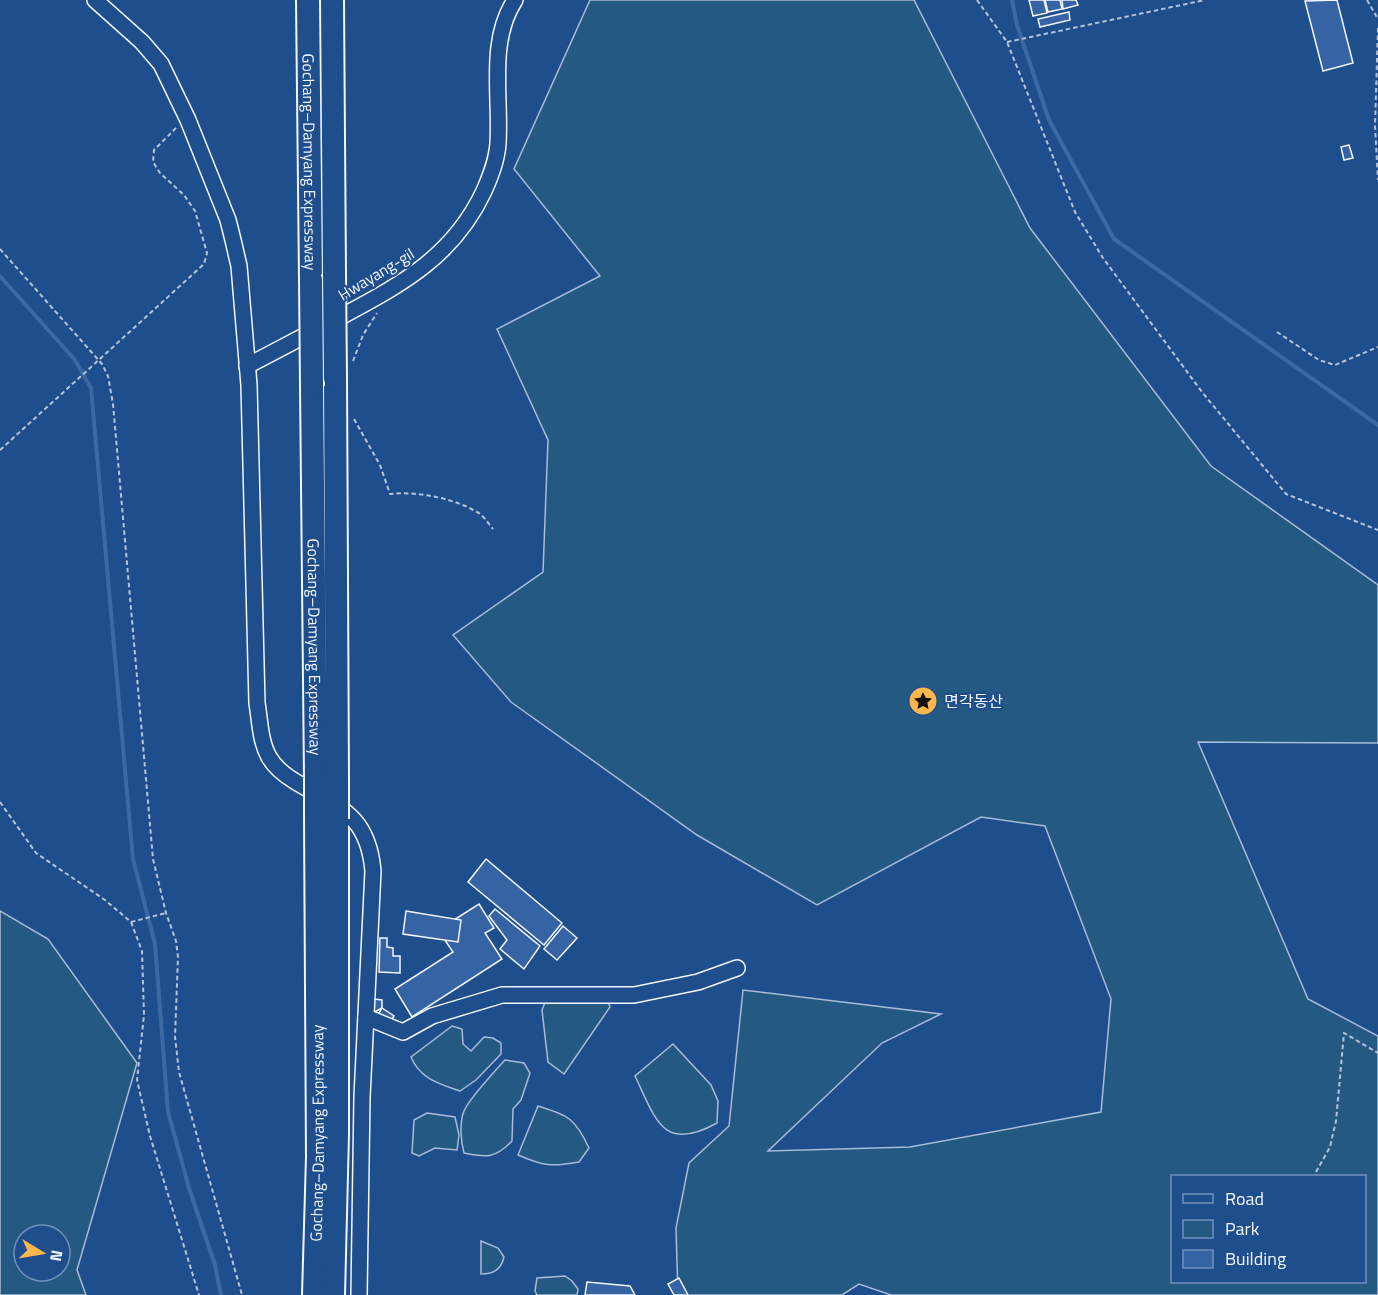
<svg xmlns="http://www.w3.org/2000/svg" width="1378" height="1295" font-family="'Titillium Web','Noto Sans KR',sans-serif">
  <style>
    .green { fill: #245a82; stroke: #a8bbd7; stroke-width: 1.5; fill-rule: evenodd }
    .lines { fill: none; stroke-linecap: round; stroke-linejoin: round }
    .stream { stroke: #3b69a3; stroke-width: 4 }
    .building { fill: #3563a3; stroke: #f2f6ff; stroke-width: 1.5 }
    .minor-casing { stroke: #f2f6ff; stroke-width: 18 }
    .highway-casing { stroke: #f2f6ff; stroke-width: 26 }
    .path { stroke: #b3c4dc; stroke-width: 2; stroke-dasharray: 4.5 3; stroke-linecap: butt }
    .minor { stroke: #1f4e8c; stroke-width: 15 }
    .highway { stroke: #1f4e8c; stroke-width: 22 }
    .highway-bridge-casing { stroke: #f2f6ff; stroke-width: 26; stroke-linecap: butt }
    .highway-bridge { stroke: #1f4e8c; stroke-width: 22 }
    .labels { text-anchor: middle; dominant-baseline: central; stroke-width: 4.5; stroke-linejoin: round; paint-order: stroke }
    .street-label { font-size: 16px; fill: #f2f6ff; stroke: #1f4e8c }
    .poi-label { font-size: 16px; fill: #f2f6ff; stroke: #1f4e8c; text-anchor: start }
  </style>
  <rect width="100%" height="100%" fill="#1f4e8c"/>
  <g class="green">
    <path d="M590 0H914L1030 228 1211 466 1378 585V743L1198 742 1308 999 1378 1036V1295H891L859 1284 842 1295H678L676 1228 689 1163 729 1126 743 990 941 1014 882 1043 768 1151 910 1147 1101 1112 1111 999 1045 826 981 817 817 905 697 835 511 702 453 635 543 572 548 440 497 329 600 276 514 169ZM1172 1176H1364V1282H1172Z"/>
    <path d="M0 911 48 939 137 1063 77 1270 86 1295H0ZM24 1235H60V1271H24Z"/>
    <path d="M546 1000 608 1001 610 1007 564 1074 548 1062 542 1010Z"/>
    <path d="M452 1026 462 1029 463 1044 471 1051 484 1037 493 1038 501 1043V1054L476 1080 460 1091C440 1084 420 1079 411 1057Z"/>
    <path d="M673 1044 711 1085 718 1101 717 1123C663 1153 656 1120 635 1076Z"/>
    <path d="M505 1060 524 1063 530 1073 521 1100 513 1109 512 1141C496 1158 487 1158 464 1153 461 1142 459 1123 464 1111 469 1099 495 1071 505 1060Z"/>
    <path d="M538 1106C569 1116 575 1118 589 1148L579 1162C552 1167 543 1166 518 1155Z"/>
    <path d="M427 1113 455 1117 459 1135 457 1150 435 1148 419 1156 412 1153 414 1120Z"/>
    <path d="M481 1241 498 1248 504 1257C501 1270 493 1274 481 1274Z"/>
    <path d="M565 1276 572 1281 578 1289 577 1295H537L535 1291 537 1278Z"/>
  </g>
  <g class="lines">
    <g class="stream">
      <path d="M1012 0 1017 25 1049 120 1114 239 1378 425"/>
      <path d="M0 276 75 360 91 388 133 859 155 944 168 1112 189 1188 215 1265 221 1295"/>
    </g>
  </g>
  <g class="building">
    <path d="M1029 0H1044L1047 13 1033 16Z"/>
    <path d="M1045 0H1060L1062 9 1048 12Z"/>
    <path d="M1062 0H1076L1078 5 1063 9Z"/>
    <path d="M1337 0 1353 63 1323 71 1305 1Z"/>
    <path d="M1069 12 1070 20 1040 27 1038 19Z"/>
    <path d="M1349 145 1353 158 1344 160 1341 147Z"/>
    <path d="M486 859 562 923 544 945 468 882Z"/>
    <path d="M479 904 494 928 485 933 502 959 412 1017 395 989 453 952 438 930Z"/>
    <path d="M495 909 540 946 524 969 500 949 507 940 489 916Z"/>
    <path d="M406 911 461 920 458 942 403 934Z"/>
    <path d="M563 926 577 938 557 960 544 949Z"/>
    <path d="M380 938H387V947L393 948V956H400V973L379 972Z"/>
    <path d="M374 999 382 1000V1008L373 1013Z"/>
    <path d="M382 1008 394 1016 389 1024 377 1016Z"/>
    <path d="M679 1278 688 1295H674L668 1284Z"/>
    <path d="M587 1282 630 1286 635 1295H585Z"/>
  </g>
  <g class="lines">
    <g class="minor-casing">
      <g id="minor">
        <path d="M95 0 142 42 161 64 188 120 228 220 233 240 239 266 249 385 257 703C260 721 260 741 269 757 275 768 286 776 296 782 340 808 368 815 373 871L362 1097 359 1295"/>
        <path d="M247 366C279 349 312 332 344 315 404 283 454 255 484 191 491 175 497 160 498 143 501 96 488 41 515 0"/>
        <path d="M366 1017 403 1032 432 1016 502 995H634L698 982 737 968"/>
      </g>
    </g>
    <g class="highway-casing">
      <g id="highway">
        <path id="s1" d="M308 0 311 280"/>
        <path d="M332 0 334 274"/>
        <path d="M335 378 337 780"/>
        <path id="s2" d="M312 386 316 778"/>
        <path id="s3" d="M314 1295 318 1157 316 817"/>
        <path d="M333 1295 337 1134V819"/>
      </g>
    </g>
    <g class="path">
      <path d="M977 0 1007 42 1075 212 1103 258 1202 392 1286 494 1378 530"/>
      <path d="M1367 0 1378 19"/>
      <path d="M1378 28 1375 126 1378 180"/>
      <path d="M1007 42 1205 0"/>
      <path d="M0 249 102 364 108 376 113 404 153 859 166 913 176 941 178 957 175 1037 179 1072 242 1295"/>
      <path d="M1277 332 1319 360 1335 365 1378 347"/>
      <path d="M353 361 363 335 377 313"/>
      <path d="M354 419 380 465 390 494C417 491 453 498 477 512 483 515 488 523 493 529"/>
      <path d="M0 450 204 264 207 253 195 211 184 195 160 173 153 162 154 150 177 127"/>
      <path d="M0 802 36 853 105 900 131 922 142 951 144 1015 137 1080 150 1136 199 1295"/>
      <path d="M131 922 166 913"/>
      <path d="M1316 1172 1330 1147 1336 1121 1344 1033 1378 1053"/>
    </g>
    <use href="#minor" class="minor"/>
    <use href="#highway" class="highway"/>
    <g class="highway-bridge-casing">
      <g id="highway-bridge">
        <path d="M334 274 335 378"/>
        <path d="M311 280 312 386"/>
        <path d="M316 817V778"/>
        <path d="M337 819V780"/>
      </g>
    </g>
    <use href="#highway-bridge" class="highway-bridge"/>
  </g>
  <defs>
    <g id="sight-disc" transform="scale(1.5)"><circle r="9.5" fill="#ffb74d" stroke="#1f4e8c"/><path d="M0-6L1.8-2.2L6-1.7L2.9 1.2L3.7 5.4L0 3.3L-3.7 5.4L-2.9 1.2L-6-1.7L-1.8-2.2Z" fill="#111"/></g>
  </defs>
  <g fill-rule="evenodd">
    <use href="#sight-disc" x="923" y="701"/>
  </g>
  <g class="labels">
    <g class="street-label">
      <text stroke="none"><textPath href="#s1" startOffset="162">Gochang–Damyang Expressway</textPath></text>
      <text transform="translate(376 274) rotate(-31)">Hwayang-gil</text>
      <text stroke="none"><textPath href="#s2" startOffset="261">Gochang–Damyang Expressway</textPath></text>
      <text stroke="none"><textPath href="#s3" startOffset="162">Gochang–Damyang Expressway</textPath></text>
    </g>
    <g class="poi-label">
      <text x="944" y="701">면각동산</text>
    </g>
  </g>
  <rect x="1171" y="1175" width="195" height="108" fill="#1f4e8c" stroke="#7391ba" stroke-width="1.5"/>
  <rect x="1183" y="1194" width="30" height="9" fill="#1f4e8c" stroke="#7391ba" stroke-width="1.5"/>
  <text x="1225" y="1205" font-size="18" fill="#f2f6ff">Road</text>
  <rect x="1183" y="1220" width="30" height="18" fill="#245a82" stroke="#7391ba" stroke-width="1.5"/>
  <text x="1225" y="1235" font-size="18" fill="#f2f6ff">Park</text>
  <rect x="1183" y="1250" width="30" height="18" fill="#3563a3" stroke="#7391ba" stroke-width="1.5"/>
  <text x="1225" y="1265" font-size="18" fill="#f2f6ff">Building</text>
  <g transform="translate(42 1253) rotate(101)"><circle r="28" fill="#1f4e8c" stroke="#7391ba" stroke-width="1.5"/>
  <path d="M0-4.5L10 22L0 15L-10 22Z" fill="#ffb74d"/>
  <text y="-9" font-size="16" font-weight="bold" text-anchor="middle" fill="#f2f6ff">N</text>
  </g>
</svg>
